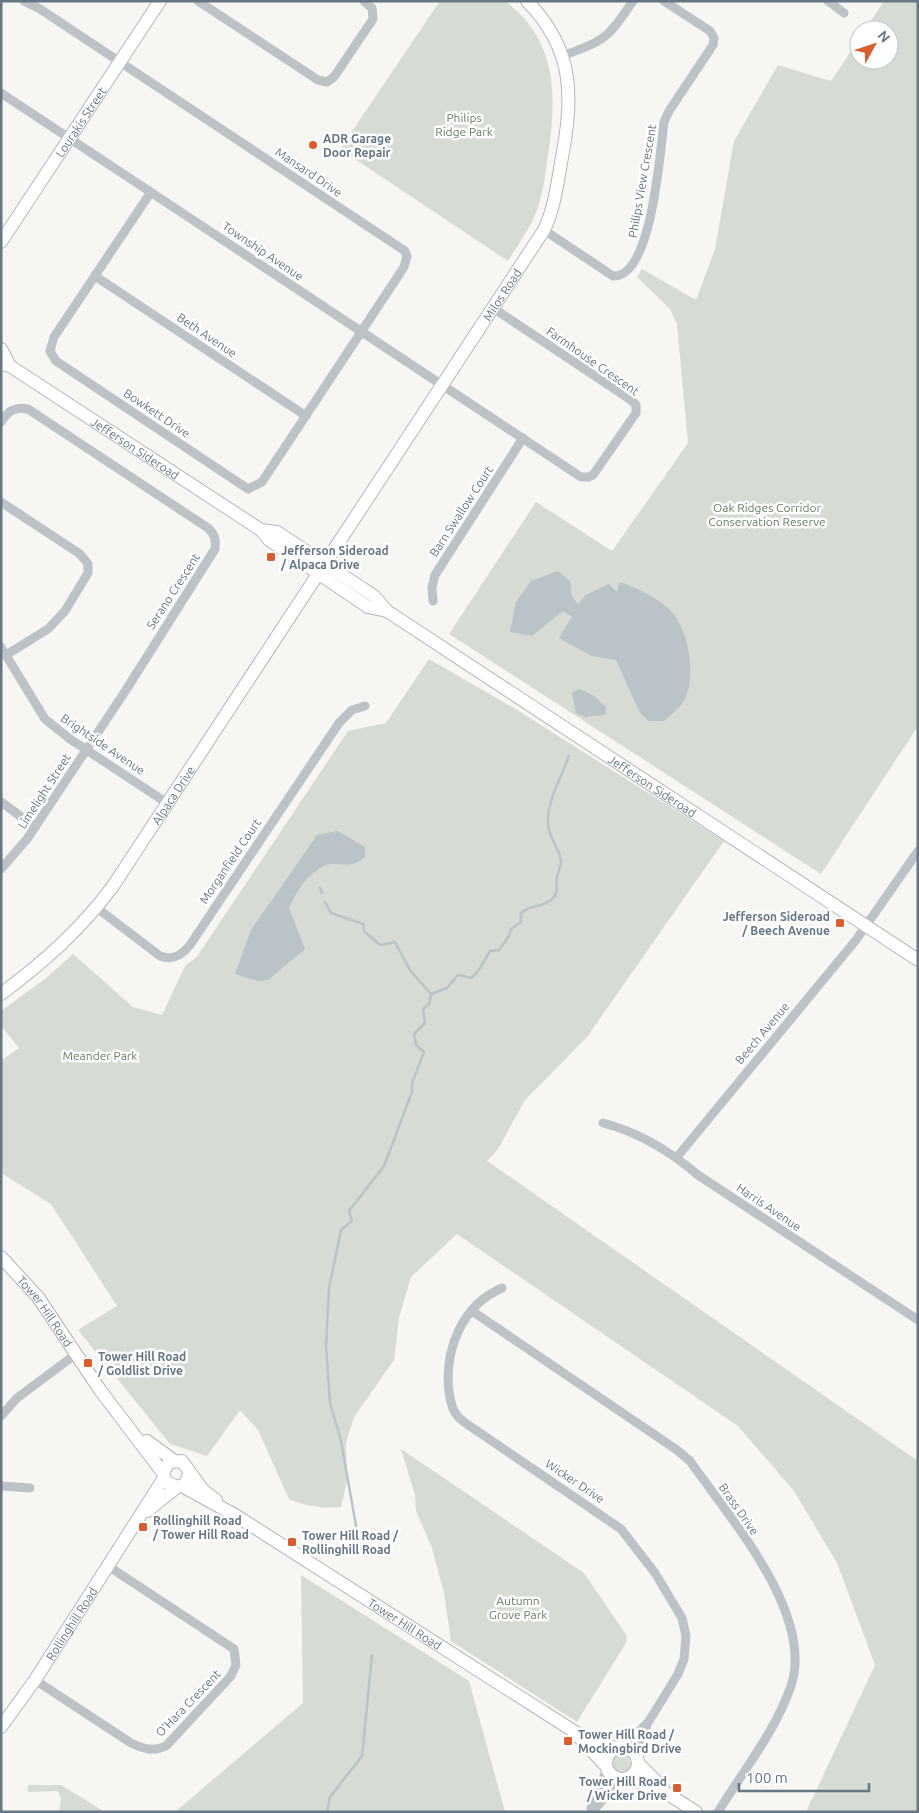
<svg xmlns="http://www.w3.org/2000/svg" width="919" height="1813" font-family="Ubuntu,sans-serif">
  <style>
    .green { fill: #d6dbd3 }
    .water { fill: #b9c3c8 }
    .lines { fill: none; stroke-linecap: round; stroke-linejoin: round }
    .stream { stroke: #b9c3c8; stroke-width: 2.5 }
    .secondary-casing { stroke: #b2b7bc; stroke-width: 14 }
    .street { stroke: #bdc2c6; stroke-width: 9 }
    .secondary { stroke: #fff; stroke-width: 12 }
    .poi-dot { fill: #dd5c2d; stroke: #fff; stroke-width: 2 }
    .labels { text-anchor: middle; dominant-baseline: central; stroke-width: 5; stroke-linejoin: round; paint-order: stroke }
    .park-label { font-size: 12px; fill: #697b65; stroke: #fff }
    .street-label { font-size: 12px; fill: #667684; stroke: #fff }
    .poi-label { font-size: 12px; font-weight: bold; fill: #667684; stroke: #fff; text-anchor: start }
  </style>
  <rect width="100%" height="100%" fill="#f6f7f3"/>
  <g class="green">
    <path d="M440 1H505C558 41 557 97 548 155 545 175 543 196 535 215 528 231 517 246 508 261L340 149Z"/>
    <path d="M884 1H918V726L821 874 449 634 536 502 612 551 688 443 677 324 670 309 637 277 642 269 696 300 715 249 734 141 778 65 831 81 859 39V60H889V30H865Z"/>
    <path d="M429 659 514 708 724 841 587 1037 525 1100 498 1149 487 1161 918 1461V1812H806L875 1665 837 1563 794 1491 738 1426 457 1234 411 1277 399 1318 394 1360 354 1417 346 1443 347 1481 341 1507C324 1509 304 1506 289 1499L258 1430 240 1410 207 1456 170 1444 78 1330 117 1306 51 1204 1 1173V1061L19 1048 1 1026V1011L46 978 73 954 133 1007 162 1015 185 966 196 958 348 731 386 723Z"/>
    <path d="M401 1449 584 1573 627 1636 626 1643 577 1722 451 1641 444 1593 432 1548 416 1511 415 1495Z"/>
    <path d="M301 1575 469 1681 505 1812H175L303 1703Z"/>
    <circle cx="621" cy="1764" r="10"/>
    <path d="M28 1785H61L105 1812H59L61 1799 58 1791 28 1792Z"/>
  </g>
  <g class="water">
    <path d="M558 571 570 581 572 596 578 604 586 595 609 584 617 592 620 582C636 587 655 597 668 608 688 626 697 674 685 699 681 707 670 715 664 721H649L640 713 616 660 592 656 559 638 572 617 563 611 532 636 510 632 516 602 531 581Z"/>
    <path d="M579 689 593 695 606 707 605 715 589 716 587 718 576 713 572 693Z"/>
    <path d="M338 831 365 847V857C348 872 339 859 324 866 307 874 296 892 289 908L305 949 268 980 258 981 235 974 251 930 317 835Z"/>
  </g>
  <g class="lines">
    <g class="stream">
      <path d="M320 888 322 893"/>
      <path d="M325 902 331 913 363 924 364 931 380 945 395 942 410 970 431 994"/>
      <path d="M431 994 447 988 458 975 472 978 479 970 490 951 499 950 509 936 511 929 521 922V913C530 904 544 908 552 899 560 891 555 886 557 877 558 872 561 867 561 862 561 850 548 838 548 823 547 801 562 776 569 756"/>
      <path d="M361 1554 341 1441 330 1403 326 1346 329 1288 341 1230 352 1221 349 1211 384 1166 412 1092V1083L424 1052 416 1045 414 1034 425 1023 423 1009 429 1004 431 994"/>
      <path d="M327 1812 330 1797 362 1756 372 1655"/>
    </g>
    <g class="secondary-casing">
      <g id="secondary">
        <path id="s1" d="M1 242 160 1"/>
        <path d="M1 349 10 366"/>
        <path id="s2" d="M1 364 10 366 261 530 269 540 368 607 387 611"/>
        <path id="s3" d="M261 530 277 532 374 596 387 611 918 960"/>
        <path id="s4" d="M1 994C44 962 81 929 113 886L544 230C554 209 557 186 561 163 573 99 576 51 527 1"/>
        <path id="s5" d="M1 1257 38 1297 100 1390 163 1473"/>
        <path d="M147 1441 173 1460"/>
        <path d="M190 1472 185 1484 177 1487 166 1482 163 1473 169 1462 182 1461 203 1490 216 1500"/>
        <path id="s6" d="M182 1486 235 1515 575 1732 615 1748"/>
        <path d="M147 1511 177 1487"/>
        <path id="s7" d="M1 1727 35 1680 164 1478"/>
        <path d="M576 1734 606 1766"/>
        <circle cx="622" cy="1763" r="16"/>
        <path d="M639 1764 663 1788"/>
        <path d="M629 1778 668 1794 696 1812"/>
      </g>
    </g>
    <g class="street">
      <path d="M24 1 40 9 405 251 407 256 404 267 262 482 248 489 56 361 50 351 54 337 151 192"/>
      <path d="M198 1 318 80 327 82 334 77 373 19 372 8 364 1"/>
      <path d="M828 1 844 13"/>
      <path d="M562 56C606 40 607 39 633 1"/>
      <path d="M1 93 581 477H588L593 475 636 413V405L631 400 493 308"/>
      <path d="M544 230 613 276C652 278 660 152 664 122L669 111 713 45 714 38 710 31 664 1"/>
      <path d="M95 276 306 416"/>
      <path d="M1 422C8 411 15 406 28 409L208 528C215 535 216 539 215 549L126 690 27 839 1 869"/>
      <path d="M1 502 80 554 88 564V573L65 611 48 629 6 655"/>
      <path d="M433 601 432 587 435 575 523 438"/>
      <path d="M1 647 45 719 70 739 167 803"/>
      <path d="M1 802 35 827"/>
      <path d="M97 908 160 956C173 961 182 955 190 945L339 723 352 710 365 706"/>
      <path d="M603 1123C638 1132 671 1152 698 1175L918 1320"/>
      <path d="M677 1157 856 940 918 851"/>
      <path d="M502 1288C462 1305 444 1350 449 1392 451 1405 453 1414 464 1422L621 1529 655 1573 682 1618 686 1636 684 1659 678 1674 649 1721 624 1747"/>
      <path d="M472 1311 677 1450 690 1461C729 1517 815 1614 791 1686 775 1732 743 1771 718 1812"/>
      <path d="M1 1416 17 1398 76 1354"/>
      <path d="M1 1486 30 1488"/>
      <path d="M35 1680 131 1743C144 1749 153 1752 166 1746L231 1676 236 1665 234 1649 108 1566"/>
      <path d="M635 1753 647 1725"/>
      <path d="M591 1808 607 1769"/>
      <path d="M592 1812 613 1788 625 1779"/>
    </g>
    <use href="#secondary" class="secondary"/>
  </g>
  <g class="poi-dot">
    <circle cx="313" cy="145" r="5"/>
    <rect x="266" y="552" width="10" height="10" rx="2.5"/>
    <rect x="835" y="918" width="10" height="10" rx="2.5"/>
    <rect x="83" y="1358" width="10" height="10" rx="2.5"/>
    <rect x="138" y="1522" width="10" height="10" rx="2.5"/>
    <rect x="287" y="1537" width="10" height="10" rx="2.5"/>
    <rect x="563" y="1736" width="10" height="10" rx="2.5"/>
    <rect x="672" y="1783" width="10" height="10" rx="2.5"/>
  </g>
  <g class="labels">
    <g class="park-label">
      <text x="464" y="117">Philips<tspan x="464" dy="14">Ridge Park</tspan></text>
      <text x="767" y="507">Oak Ridges Corridor<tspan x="767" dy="14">Conservation Reserve</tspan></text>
      <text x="100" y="1055">Meander Park</text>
      <text x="518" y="1600">Autumn<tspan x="518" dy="14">Grove Park</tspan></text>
    </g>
    <g class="street-label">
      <text stroke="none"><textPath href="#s1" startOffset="144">Lourakis Street</textPath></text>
      <text transform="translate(309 172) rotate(34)">Mansard Drive</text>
      <text transform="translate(642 181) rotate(-80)">Philips View Crescent</text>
      <text transform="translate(263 251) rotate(34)">Township Avenue</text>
      <text stroke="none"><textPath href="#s4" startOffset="864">Milos Road</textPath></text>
      <text transform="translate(207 335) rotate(34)">Beth Avenue</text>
      <text transform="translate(593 361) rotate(35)">Farmhouse Crescent</text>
      <text transform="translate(157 413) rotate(34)">Bowkett Drive</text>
      <text stroke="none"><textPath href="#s2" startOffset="159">Jefferson Sideroad</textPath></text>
      <text transform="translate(461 511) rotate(-57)">Barn Swallow Court</text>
      <text transform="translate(173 591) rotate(-57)">Serano Crescent</text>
      <text transform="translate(103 744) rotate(34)">Brightside Avenue</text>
      <text stroke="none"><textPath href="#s3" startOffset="470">Jefferson Sideroad</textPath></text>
      <text transform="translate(44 791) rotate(-57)">Limelight Street</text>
      <text stroke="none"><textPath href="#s4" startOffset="265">Alpaca Drive</textPath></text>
      <text transform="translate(230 861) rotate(-56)">Morganfield Court</text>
      <text transform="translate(762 1033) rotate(-50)">Beech Avenue</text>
      <text transform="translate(769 1207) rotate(34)">Harris Avenue</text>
      <text stroke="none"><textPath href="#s5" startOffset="70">Tower Hill Road</textPath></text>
      <text transform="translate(575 1481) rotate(34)">Wicker Drive</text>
      <text transform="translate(739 1509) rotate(55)">Brass Drive</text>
      <text stroke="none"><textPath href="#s7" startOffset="125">Rollinghill Road</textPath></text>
      <text stroke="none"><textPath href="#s6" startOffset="262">Tower Hill Road</textPath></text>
      <text transform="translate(188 1703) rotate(-46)">O'Hara Crescent</text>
    </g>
    <g class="poi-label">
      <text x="323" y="138">ADR Garage<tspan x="323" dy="14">Door Repair</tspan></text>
      <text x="281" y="550">Jefferson Sideroad<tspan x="281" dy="14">/ Alpaca Drive</tspan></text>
      <text x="830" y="916" text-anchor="end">Jefferson Sideroad<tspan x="830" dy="14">/ Beech Avenue</tspan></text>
      <text x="98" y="1356">Tower Hill Road<tspan x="98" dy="14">/ Goldlist Drive</tspan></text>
      <text x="153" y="1520">Rollinghill Road<tspan x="153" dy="14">/ Tower Hill Road</tspan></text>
      <text x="302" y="1535">Tower Hill Road /<tspan x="302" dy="14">Rollinghill Road</tspan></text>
      <text x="578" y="1734">Tower Hill Road /<tspan x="578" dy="14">Mockingbird Drive</tspan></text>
      <text x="667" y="1781" text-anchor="end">Tower Hill Road<tspan x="667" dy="14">/ Wicker Drive</tspan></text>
    </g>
  </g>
  <rect width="919" height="1813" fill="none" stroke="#667684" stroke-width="5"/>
  <g transform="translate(874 45) rotate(50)"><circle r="24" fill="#ffffff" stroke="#c2c8ce"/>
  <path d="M0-4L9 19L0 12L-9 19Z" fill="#dd5c2d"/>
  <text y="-8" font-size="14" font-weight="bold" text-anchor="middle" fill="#667684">N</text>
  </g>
  <path d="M739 1783v8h130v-8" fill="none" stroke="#667684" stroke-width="2.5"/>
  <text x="746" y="1783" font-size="15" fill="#667684" stroke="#ffffff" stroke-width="4" paint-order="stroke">100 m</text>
</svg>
